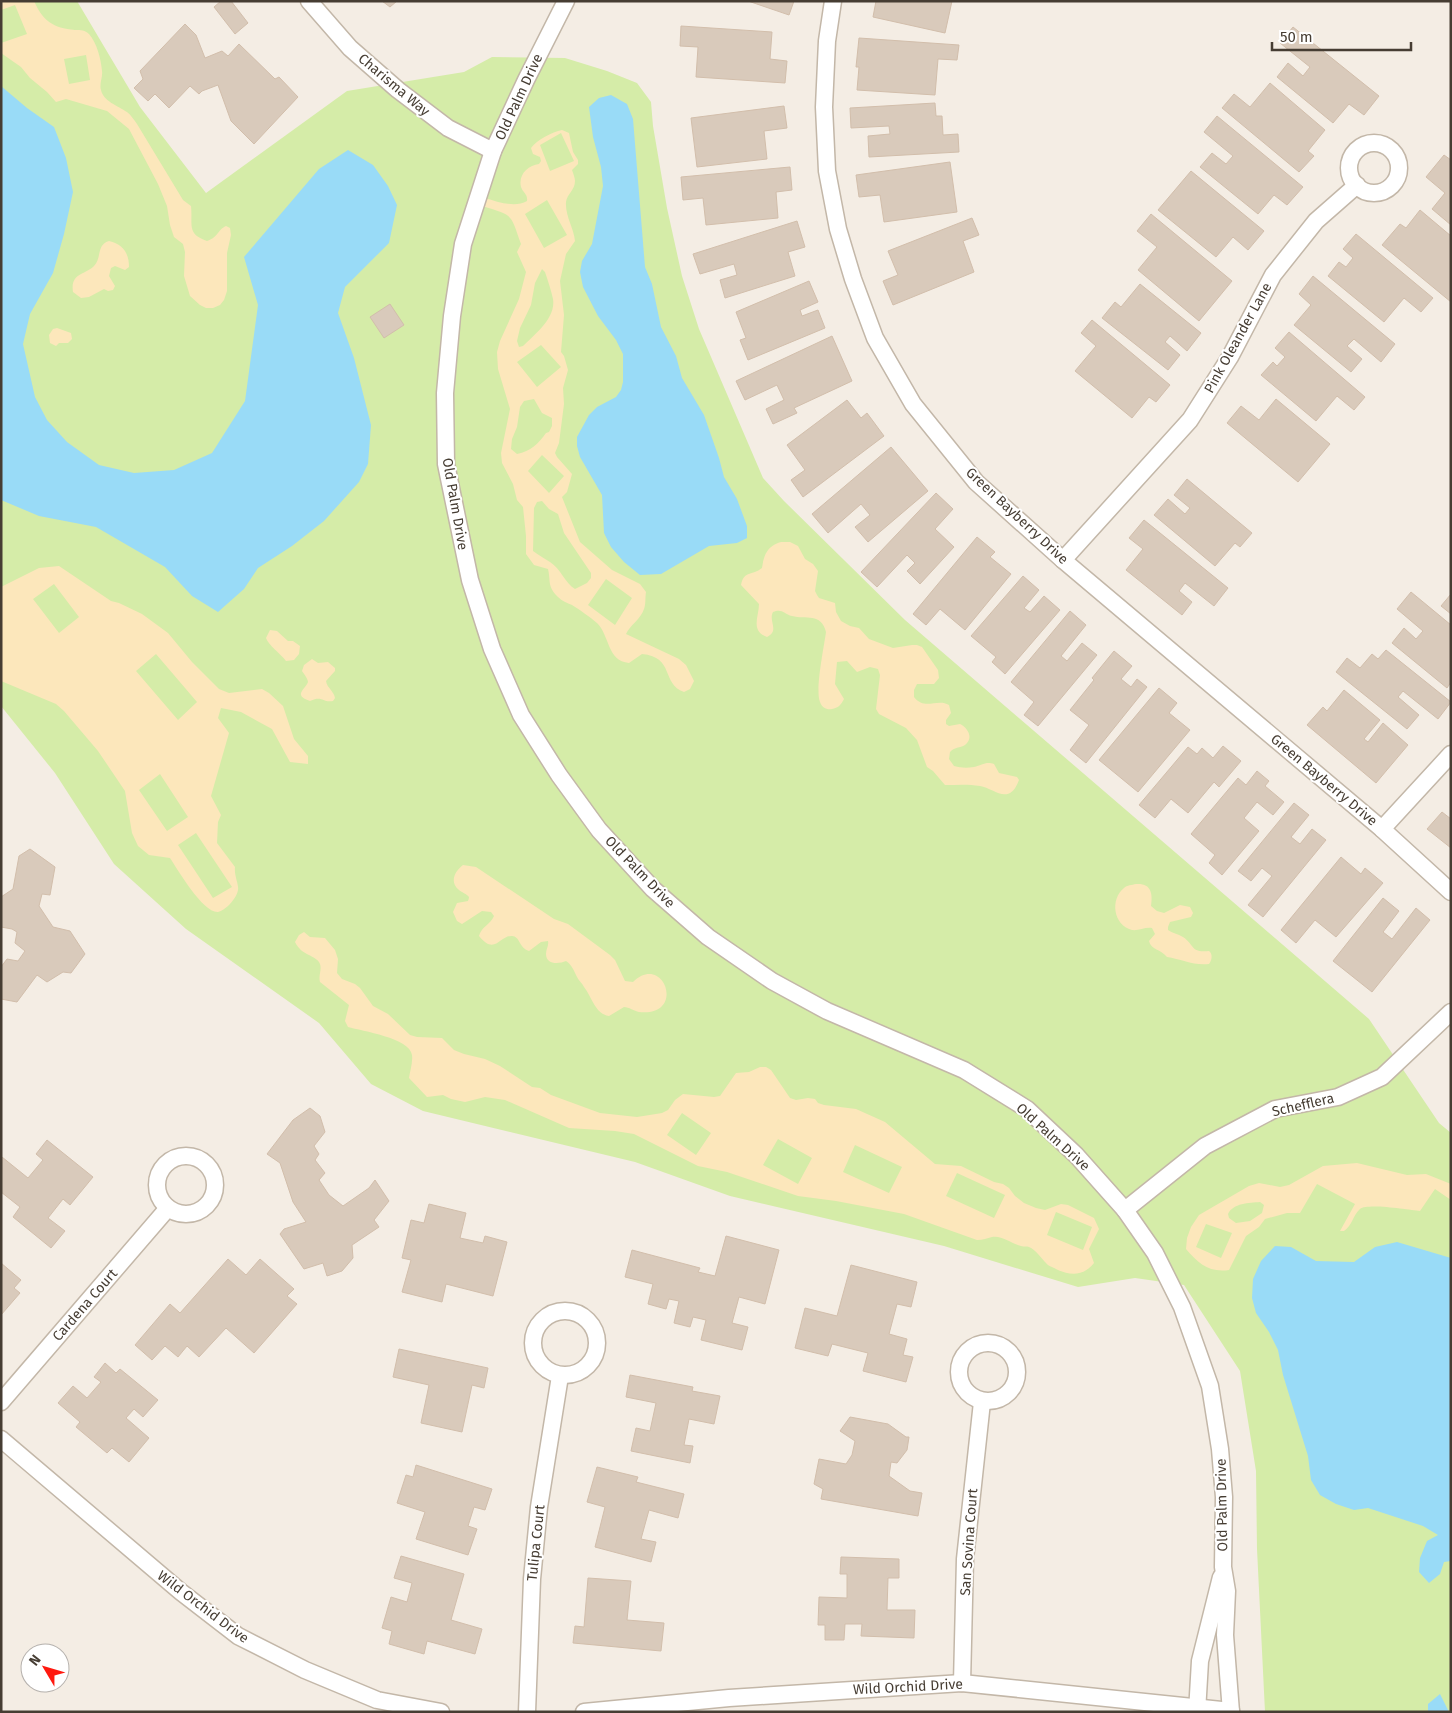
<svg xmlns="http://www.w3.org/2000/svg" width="1452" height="1713" font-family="'Fira Sans',sans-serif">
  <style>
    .green { fill: #d5eca8 }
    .sand { fill: #fce7bb; fill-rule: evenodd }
    .water { fill: #99dbf7 }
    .building { fill: #d9cabb; stroke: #d2beab }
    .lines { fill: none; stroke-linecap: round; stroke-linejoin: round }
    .minor-casing { stroke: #c3b7a8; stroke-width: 19 }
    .minor { stroke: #fff; stroke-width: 16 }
    .labels { text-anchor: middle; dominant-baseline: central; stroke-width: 4; stroke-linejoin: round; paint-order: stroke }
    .street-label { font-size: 14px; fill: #463d33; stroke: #fff }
  </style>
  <rect width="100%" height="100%" fill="#f4ede4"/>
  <path class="green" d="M1 1H77L140 107 206 193 347 91 464 72 492 57 565 58 607 71 637 83 651 102 653 126 667 208 682 276 699 329 763 478 784 501 905 620 1369 1019 1439 1123 1451 1133V1712H1265L1257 1549 1256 1471 1240 1371 1184 1285 1135 1278 1078 1287 944 1246 730 1196 635 1162 423 1111 371 1084 319 1023 186 929 114 864 55 773 1 706Z"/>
  <g class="sand">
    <path d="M1 1H34C43 21 53 28 75 30 81 30 85 30 89 34 97 43 101 59 102 71 103 77 99 84 101 90 103 101 118 106 127 112 131 115 134 120 137 124L183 200 191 206C193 224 186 234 207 241 219 237 217 230 226 226L230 228 231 235 227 253V291L224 300 220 305 213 308H206L200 305 190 296 184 276 185 252 183 244 174 237 170 225 167 206 158 184 129 129 107 111 66 99 56 102 47 92 30 78 21 67 1 53V43L27 34 15 5 1 10ZM86 55 90 80 69 84 64 59Z"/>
    <path d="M562 130 569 133 573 152 578 160V164L572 170C573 173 575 178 575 181 575 190 567 194 566 202 565 216 574 228 575 241L566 254 560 281 564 315 561 352 564 356 568 370 563 388 564 404 559 443 555 453 557 457 572 474 567 492 562 497 580 542 612 570 640 584 646 592C645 598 646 604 644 609 641 619 630 625 626 634L679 659 686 665 694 681 690 689 684 692C661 684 675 657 642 654L629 663C607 661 610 636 597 623 590 617 580 610 572 605 567 603 562 601 558 597 547 586 551 582 548 569L534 565 526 554V536L523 507 517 500 513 484 502 463 501 453 510 409 498 369 497 352 500 341 519 299 526 272 517 252 521 244C510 213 514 216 482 206L485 198C498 202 515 208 527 201 528 194 523 193 521 187 518 175 528 165 539 164L541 161 540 157 533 154 531 148C537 140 552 132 562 130ZM561 133 574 161 550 171 540 145ZM547 200 567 235 544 248 525 214ZM542 269 545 272C548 281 551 290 553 299 556 318 535 334 523 346L519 347 517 341 520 328 531 305 535 283ZM541 345 561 367 537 387 517 362ZM534 399 542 413 552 418V426L549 432 546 433C538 444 531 451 517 454L511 449 512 439 517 427 520 407 524 401ZM542 455 564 476 549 493 528 471ZM542 501 549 509 558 514 564 533 591 573V578L587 583 575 589C565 583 561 569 550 562 544 558 538 555 533 551L534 508 537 502ZM606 579 632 598 615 625 588 605Z"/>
    <path d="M109 241C123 244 129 253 129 267L125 270 115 266 111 268 109 276 115 286 113 290 108 291 104 289 89 297 81 298 73 292C70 273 85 275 94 266 102 258 96 245 109 241Z"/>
    <path d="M57 328 71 333 72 339 68 343H59L56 346 50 343 49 335 53 329Z"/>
    <path d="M781 542H790L798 546 805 559 813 564 818 571 815 591 817 595 819 598 835 603 836 612 841 621 850 626 859 628 869 639 893 648 912 645H917L922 647 938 670 939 678 934 684H917L914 690V697C925 711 937 698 949 705L951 713 946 720V724L949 726 960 724C968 728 974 738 965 745 960 748 954 747 950 752L949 759 954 766C961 768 967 768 974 767 982 765 986 761 994 764L999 773 1017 777 1019 780C1009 807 994 788 980 786 969 784 956 785 945 785L933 771 927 767 917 740 906 728 879 714 876 709 880 675 878 669 870 667 857 672 847 661 837 662 835 684 844 699C841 705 838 708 832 709 827 710 822 708 820 702 815 690 824 647 826 632 821 612 806 620 792 616 784 614 782 608 773 612 768 621 780 631 767 637 750 631 759 616 759 604L741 585C744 570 752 576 762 568 764 555 767 546 781 542Z"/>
    <path d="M59 566 111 601 119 603 142 614 168 633 192 662 219 689 229 693 262 689 269 693 283 706 294 739 308 756V764L290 762 272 729 241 712 221 708 218 718 229 733 211 796 221 815 218 822 217 843 235 867C234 876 239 884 238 890 237 896 232 902 228 906 225 908 222 911 218 912 203 913 178 870 170 858L149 855 138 846 132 833 125 791 98 751 64 711 56 704 1 681V587L39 568ZM54 584 79 617 59 633 33 599ZM156 654 197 702 178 720 136 671ZM160 774 188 817 167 831 139 790ZM196 833 232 887 213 898 178 845Z"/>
    <path d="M270 630 277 631 288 641H293L300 646 299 654 294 660 286 661C280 653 269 646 266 638Z"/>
    <path d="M312 659 318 663 328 662 335 668V671L326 681C327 688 334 691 335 698L333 701C322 703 323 695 310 701 292 695 306 689 308 682 308 679 304 674 302 671L304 665Z"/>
    <path d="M463 865 476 867 554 919 568 924 610 955 615 960 625 981 633 982C664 952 687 1017 639 1012 634 1011 629 1007 624 1007L609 1016C595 1014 592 997 584 987 582 983 579 981 577 977 574 971 572 965 566 961 559 964 546 965 546 954 546 949 549 946 548 941L541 942 529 951C519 948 520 936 512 936 500 935 495 956 479 936 481 927 491 924 494 916L491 912 482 911 462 924 457 921 453 912 457 903 468 901C468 900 469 899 469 897 467 894 461 892 459 890 449 882 455 871 463 865Z"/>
    <path d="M1136 884C1151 883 1153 893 1151 906L1157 911 1164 913 1180 905 1190 907 1193 913 1191 917 1170 922 1168 927V930C1172 933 1178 934 1183 937 1195 945 1190 953 1209 951 1213 954 1212 960 1209 964 1194 966 1181 959 1167 957 1161 949 1151 950 1149 941L1155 934 1152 928C1145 927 1138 931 1132 930 1113 925 1110 899 1124 888 1127 885 1132 885 1136 884Z"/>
    <path d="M304 932 310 937 325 938 335 950 338 959 337 973 342 979 355 984 360 988 373 1006 388 1014 410 1035 417 1037 442 1038 454 1050 464 1054 485 1059 500 1066 532 1087 540 1088 551 1095 600 1113 637 1117 662 1113 668 1110 675 1100 683 1094 714 1097 720 1096 736 1073 749 1072 760 1067H766L771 1070 790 1098 796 1100 808 1098 815 1099 818 1103 824 1105 856 1109 885 1122 935 1164 961 1166 994 1182 1003 1184 1009 1188 1015 1196 1024 1203 1036 1208 1045 1210 1061 1204 1068 1205 1094 1218 1099 1229 1089 1249 1094 1263C1084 1276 1070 1276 1056 1269 1053 1267 1048 1266 1046 1263 1041 1258 1036 1250 1029 1247 1027 1246 1024 1247 1021 1246 1012 1244 1002 1235 992 1237 987 1238 983 1240 977 1240L904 1214 836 1201 798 1196 727 1172 698 1166 634 1134 615 1131 569 1128 505 1100 485 1097 465 1102 451 1099 443 1095 427 1097 409 1078C410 1071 413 1062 412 1055 410 1038 362 1031 348 1027L345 1021 349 1005 320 982C318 975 323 968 319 962 313 954 302 956 295 942L299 935ZM682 1113 711 1133 696 1155 667 1135ZM778 1139 812 1158 798 1184 763 1165ZM855 1145 902 1167 889 1193 843 1172ZM957 1173 1005 1195 994 1218 946 1196ZM1056 1212 1092 1227 1083 1250 1047 1235Z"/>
    <path d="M1357 1163 1407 1175 1426 1174 1451 1184V1200L1435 1189 1420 1211C1409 1210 1368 1203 1360 1209 1353 1215 1352 1226 1344 1231H1340L1355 1204 1317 1184 1300 1213H1287L1265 1219 1259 1227 1246 1236 1229 1270C1209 1273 1198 1263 1186 1249L1187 1238 1191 1227 1199 1215 1249 1186 1259 1183 1280 1187 1289 1185 1323 1166ZM1260 1202 1264 1205 1262 1213 1250 1221 1236 1223 1229 1218 1228 1214C1233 1203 1249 1203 1260 1202ZM1206 1224 1232 1233 1221 1258 1196 1247Z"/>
  </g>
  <g class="water">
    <path d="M1 86 27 108 54 127 66 158 73 192 64 234 53 273 30 314 23 344 35 397 47 420 67 442 99 465 134 473 174 470 212 453 245 401 258 305 244 257 319 169 348 150 373 165 388 186 397 205 389 243 345 287 338 313 354 358 371 425 368 464 359 482 324 521 292 546 258 568 244 589 218 612 192 596 165 567 96 527 39 516 1 500Z"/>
    <path d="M611 95 627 104 633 119 645 267 652 284 661 327 676 356 682 378 704 415 719 458 724 477 737 499 747 526V538L737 543 709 546 661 574 640 575 624 562 611 547 604 533 602 495 580 457 577 446V437L589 415 597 407 616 397 621 390 623 382V354L616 340 598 316 583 287 580 272 582 261 592 244 603 186 601 167 593 137 589 107 599 98Z"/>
    <path d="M1397 1242 1451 1258V1561L1444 1562 1440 1574 1429 1583 1419 1572 1420 1558 1427 1541 1438 1535 1423 1526 1368 1508 1354 1510 1336 1504 1320 1495 1311 1480 1308 1456 1283 1375 1278 1350 1269 1332 1256 1313 1252 1298 1253 1279 1261 1261 1275 1246 1291 1247 1316 1261 1354 1262 1375 1247Z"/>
    <path d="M1440 1694 1449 1712H1428V1704Z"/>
  </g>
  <g class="building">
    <path d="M221 1H231L248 23 235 34 214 7Z"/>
    <path d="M382 1H397L390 7Z"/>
    <path d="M748 1H794L789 15Z"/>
    <path d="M876 1H952L945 33 873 17Z"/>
    <path d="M185 24 196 35 205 58 222 51 228 56 239 44 275 79 279 77 298 97 254 144 231 121 218 85 202 91 199 94 190 86 169 108 155 94 148 101 134 88 143 79 140 71Z"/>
    <path d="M681 26 772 32 770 59 787 61 785 83 696 77 698 47 680 46Z"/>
    <path d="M1293 27 1379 96 1364 115 1349 104 1333 123 1277 77 1288 63 1303 76 1310 67 1280 43Z"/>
    <path d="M859 38 959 45 957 60 938 59 935 95 857 90 859 67H856Z"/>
    <path d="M1270 83 1325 130 1308 151 1314 156 1299 172 1222 108 1234 94 1250 107Z"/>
    <path d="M935 103 936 116H942L943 135 958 134 959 152 869 157 868 136 890 134 889 126 851 128 850 108Z"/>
    <path d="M784 106 787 128 764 131 767 159 697 167 691 118Z"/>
    <path d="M1217 116 1303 187 1287 205 1274 195 1258 214 1200 167 1212 153 1226 164 1233 156 1204 132Z"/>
    <path d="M1444 155 1451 160V225L1432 209 1445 193 1426 177Z"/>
    <path d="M950 162 957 212 884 222 880 195 859 197 856 175Z"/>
    <path d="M790 167 792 190 776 192 778 218 706 225 703 198 683 200 681 177Z"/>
    <path d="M1191 171 1264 231 1248 250 1233 237 1216 257 1158 210Z"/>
    <path d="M1420 210 1451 236V302L1382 245 1400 224 1406 228Z"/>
    <path d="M1151 214 1232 281 1199 321 1138 270 1157 247 1137 231Z"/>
    <path d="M972 218 979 235 963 241 974 272 893 305 883 281 898 275 888 251Z"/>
    <path d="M797 221 805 247 788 252 795 276 725 298 720 280 737 275 734 264 700 274 693 254Z"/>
    <path d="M1356 234 1433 298 1421 312 1404 298 1384 322 1328 276 1339 262 1346 267 1353 258 1343 249Z"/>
    <path d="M1313 276 1395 344 1381 362 1354 339 1347 346 1362 359 1351 372 1294 325 1311 305 1299 294Z"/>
    <path d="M809 281 818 302 800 310 802 316 818 310 825 328 748 360 740 340 746 338 736 312Z"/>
    <path d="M1140 284 1201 333 1187 351 1170 336 1165 342 1180 355 1168 370 1102 318 1115 302 1121 307Z"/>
    <path d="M390 304 404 325 384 338 370 317Z"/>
    <path d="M1092 320 1170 385 1156 402 1149 397 1132 418 1075 371 1096 346 1081 333Z"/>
    <path d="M1289 332 1365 397 1354 410 1337 396 1316 421 1261 375 1273 362 1277 366 1285 357 1275 348Z"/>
    <path d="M832 336 852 381 794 408 797 413 773 424 766 409 784 400 777 385 745 400 736 381Z"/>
    <path d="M1276 399 1330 444 1298 482 1227 423 1241 406 1259 420Z"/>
    <path d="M847 400 861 418 867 413 884 436 803 497 791 480 805 470 787 445Z"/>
    <path d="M891 447 928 491 868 542 855 527 870 515 861 504 828 533 812 514Z"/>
    <path d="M1187 479 1252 533 1240 547 1235 543 1215 566 1154 515 1168 499 1185 514 1190 508 1174 495Z"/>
    <path d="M936 493 953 509 935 529 954 547 920 584 907 571 915 563 907 555 877 587 861 572Z"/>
    <path d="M1144 520 1228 588 1214 606 1185 583 1179 591 1192 602 1182 615 1126 570 1143 549 1129 538Z"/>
    <path d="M977 537 995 552 990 557 1011 574 965 630 940 609 926 625 913 614Z"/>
    <path d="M1023 576 1039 590 1024 608 1030 612 1044 596 1060 610 1005 674 992 662 996 657 971 636Z"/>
    <path d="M1411 592 1451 625V682L1447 688 1392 643 1404 628 1416 639 1423 631 1397 609Z"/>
    <path d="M1451 594V614L1441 606Z"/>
    <path d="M1070 611 1086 625 1061 656 1067 661 1082 643 1097 655 1038 726 1024 715 1034 702 1011 682Z"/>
    <path d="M1386 650 1451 702 1438 719 1403 691 1398 697 1419 715 1407 729 1336 672 1347 658 1360 668 1372 654 1378 659Z"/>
    <path d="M1114 651 1132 666 1121 679 1131 687 1137 679 1147 687 1086 763 1070 750 1089 725 1070 710 1094 680 1092 678Z"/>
    <path d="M1159 688 1177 703 1169 713 1190 730 1138 792 1099 760Z"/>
    <path d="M1344 690 1380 720 1364 739 1368 742 1383 723 1408 745 1376 783 1307 725 1323 707 1327 711Z"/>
    <path d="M1223 746 1241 761 1219 787 1214 782 1188 813 1171 799 1155 818 1139 805 1188 747 1197 754 1202 748 1213 758Z"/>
    <path d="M1257 771 1269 781 1265 786 1284 802 1273 815 1257 802 1244 818 1259 831 1222 875 1209 863 1215 855 1191 834 1238 778 1246 785Z"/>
    <path d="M1294 803 1309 815 1291 837 1300 844 1312 829 1326 840 1263 917 1248 905 1272 876 1262 868 1251 881 1238 871Z"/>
    <path d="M1442 812 1451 819V848L1427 829Z"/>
    <path d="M30 849 55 867 50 895 42 894 39 906 53 927 70 931 85 954 71 973 63 972 47 982 37 975 17 1002 1 999V967L7 959 18 961 25 951 15 943 17 932 12 929 1 927V897L13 889 19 856Z"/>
    <path d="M1341 857 1361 874 1365 868 1383 883 1336 937 1315 920 1296 943 1281 930Z"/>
    <path d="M1383 898 1399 911 1383 932 1392 939 1416 908 1430 920 1372 992 1333 961Z"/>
    <path d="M310 1108 320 1116 325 1132 314 1146 319 1154 315 1160 325 1173 319 1180 329 1195 343 1206 369 1188 375 1180 389 1201 374 1220 379 1227 352 1245 353 1258 342 1271 327 1276 323 1263 304 1269 280 1234 284 1229 306 1222 293 1202 280 1163 267 1154 293 1120Z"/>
    <path d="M47 1140 93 1177 70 1205 63 1199 48 1218 65 1231 51 1248 13 1217 20 1207 1 1192 2 1157 28 1178 43 1160 36 1154Z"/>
    <path d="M429 1204 466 1213 460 1238 483 1243 485 1236 507 1242 493 1296 446 1284 442 1302 402 1292 411 1260 402 1258 411 1220 424 1223Z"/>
    <path d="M726 1236 779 1250 765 1304 739 1297 732 1323 748 1327 742 1350 701 1340 706 1320 693 1317 690 1327 674 1323 679 1301 669 1299 666 1309 648 1304 653 1284 625 1277 632 1250 700 1268 698 1272 715 1276Z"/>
    <path d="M228 1259 246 1275 260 1259 294 1289 287 1296 297 1304 254 1353 226 1328 199 1357 187 1346 178 1357 165 1346 152 1360 135 1345 170 1304 180 1313Z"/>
    <path d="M1 1263 21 1280 14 1288 20 1293 1 1315Z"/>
    <path d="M851 1265 917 1282 911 1307 897 1304 889 1334 907 1339 903 1355 913 1357 906 1382 863 1371 868 1353 832 1344 828 1356 795 1348 805 1308 837 1316Z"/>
    <path d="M399 1349 488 1368 484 1388 472 1385 462 1432 421 1423 429 1385 393 1377Z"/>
    <path d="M105 1363 116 1373 120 1369 158 1400 143 1417 134 1409 126 1418 149 1438 129 1462 112 1448 107 1453 76 1427 80 1422 58 1403 73 1386 87 1398 101 1382 94 1377Z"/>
    <path d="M630 1375 693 1387 692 1391 720 1396 714 1424 689 1419 684 1445 693 1446 690 1463 631 1451 636 1428 650 1431 656 1403 626 1397Z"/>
    <path d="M850 1417 888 1424 906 1437H909L907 1450 897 1463 891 1462 889 1476 910 1491 922 1493 918 1516 821 1499 823 1489 814 1484 819 1459 846 1464 852 1455 855 1441 840 1431Z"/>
    <path d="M416 1465 492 1489 485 1510 474 1507 468 1526 477 1529 468 1555 416 1539 425 1512 397 1503 406 1475 413 1477Z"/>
    <path d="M597 1467 638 1477 636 1482 684 1494 678 1518 649 1510 641 1539 656 1542 651 1562 595 1547 605 1507 587 1502Z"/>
    <path d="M401 1556 464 1574 451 1620 482 1629 475 1654 427 1641 424 1654 389 1644 392 1631 382 1628 391 1597 407 1602 412 1583 394 1578Z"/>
    <path d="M841 1557 899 1559V1578H888L887 1610H915L914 1638 861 1636 862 1624H845L844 1640H825V1625H818L819 1597 847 1598V1574H840Z"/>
    <path d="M588 1578 631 1581 627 1620 664 1623 661 1651 573 1643 575 1626 584 1627Z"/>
  </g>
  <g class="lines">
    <g class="minor-casing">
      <g id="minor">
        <path d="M309 1 350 48 398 90 448 128 493 151"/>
        <path d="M566 1 526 80 493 151 463 244 452 316 445 393 446 464 470 580 492 649 521 715 559 775 599 830 653 889 708 937 772 981 827 1011 964 1070 1027 1109 1076 1155 1125 1210 1155 1253 1182 1307 1210 1386 1220 1449 1224 1497 1223 1567 1227 1591 1225 1635 1231 1712"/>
        <path d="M833 1 827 41 824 107 827 171 838 229 853 279 875 338 913 404 976 482 1063 560 1382 829 1451 892"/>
        <circle cx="1374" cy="168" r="25"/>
        <path d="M1063 560 1190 420 1230 357 1273 275 1316 221 1357 185"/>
        <path d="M1382 829 1451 754"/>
        <circle cx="186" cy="1185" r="29"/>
        <path d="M1125 1210 1205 1146 1275 1109 1338 1097 1382 1077 1451 1012"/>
        <circle cx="565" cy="1343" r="32"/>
        <circle cx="988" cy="1372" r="29"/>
        <path d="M1 1402 168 1208"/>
        <path d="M1 1439 181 1592 238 1636 305 1670 377 1700 441 1712"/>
        <path d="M962 1683 965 1559 982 1402"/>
        <path d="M527 1712 532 1579 539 1507 560 1376"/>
        <path d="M584 1712 729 1698 962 1683 1231 1711"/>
        <path d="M1197 1712 1200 1661 1221 1577"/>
      </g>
    </g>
    <use href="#minor" class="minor"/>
  </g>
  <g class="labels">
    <g class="street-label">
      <text transform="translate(394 85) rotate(40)">Charisma Way</text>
      <text transform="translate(519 97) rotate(-65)">Old Palm Drive</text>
      <text transform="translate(1238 338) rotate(-61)">Pink Oleander Lane</text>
      <text transform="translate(455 504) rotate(80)">Old Palm Drive</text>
      <text transform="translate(1017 516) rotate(43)">Green Bayberry Drive</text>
      <text transform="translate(1324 780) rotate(40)">Green Bayberry Drive</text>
      <text transform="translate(640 872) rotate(46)">Old Palm Drive</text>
      <text transform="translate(1303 1105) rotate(-13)">Schefflera</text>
      <text transform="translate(1053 1137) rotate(42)">Old Palm Drive</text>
      <text transform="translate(85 1305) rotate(-49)">Cardena Court</text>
      <text transform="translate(1222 1505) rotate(-91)">Old Palm Drive</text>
      <text transform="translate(969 1542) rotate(-86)">San Sovina Court</text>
      <text transform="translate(536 1543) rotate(-84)">Tulipa Court</text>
      <text transform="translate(203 1607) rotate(37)">Wild Orchid Drive</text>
      <text transform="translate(908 1687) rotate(-3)">Wild Orchid Drive</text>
    </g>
  </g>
  <rect width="1452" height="1713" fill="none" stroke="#463d33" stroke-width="5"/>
  <g transform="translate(45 1668) rotate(308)"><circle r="24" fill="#ffffff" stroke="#b5b1ad"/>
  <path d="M0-4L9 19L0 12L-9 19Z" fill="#ff190f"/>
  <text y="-8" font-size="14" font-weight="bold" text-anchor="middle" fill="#463d33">N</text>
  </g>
  <path d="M1272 42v8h139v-8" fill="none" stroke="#463d33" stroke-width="2.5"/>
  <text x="1280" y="42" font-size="15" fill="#463d33" stroke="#ffffff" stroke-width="4" paint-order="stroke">50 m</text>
</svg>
